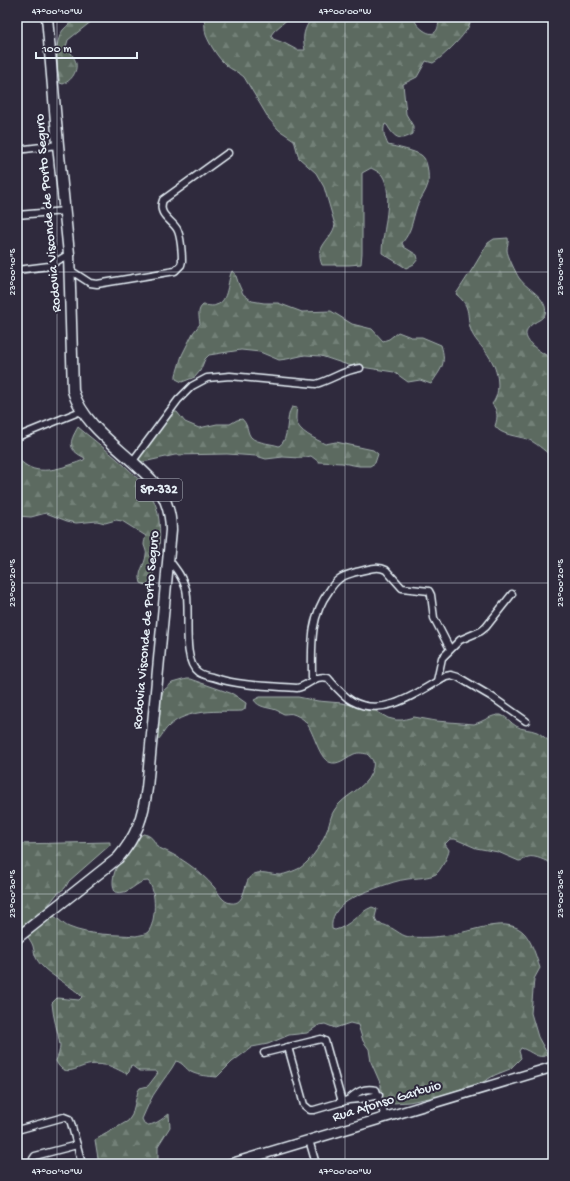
<svg xmlns="http://www.w3.org/2000/svg" width="570" height="1181" font-family="'Gochi Hand',sans-serif">
  <style>
    .forest { fill: url(#forest-firs); stroke: #a2aeac }
    .lines { fill: none; stroke-linecap: round; stroke-linejoin: round }
    .street-casing { stroke: #e8f1f8; stroke-width: 9 }
    .secondary-casing { stroke: #e8f1f8; stroke-width: 12 }
    .primary-casing { stroke: #e8f1f8; stroke-width: 13 }
    .street { stroke: #2f2a3d; stroke-width: 6 }
    .secondary { stroke: #2f2a3d; stroke-width: 9 }
    .primary { stroke: #2f2a3d; stroke-width: 10 }
    .ticks { fill: none; stroke: #e8f1f8; stroke-width: 1; stroke-opacity: 0.45 }
    .labels { text-anchor: middle; dominant-baseline: central; stroke-width: 4; stroke-linejoin: round; paint-order: stroke }
    .shield { fill: #2f2a3d; stroke: #b0b5c0; stroke-width: 1 }
    .shield-label { font-size: 13px; font-weight: bold; fill: #e8f1f8 }
    .street-label { font-size: 14px; fill: #e8f1f8; stroke: #2f2a3d }
    .neatline { fill: none; stroke: #e8f1f8; stroke-width: 1.5 }
    .ticks-label { font-size: 10px; text-anchor: middle; fill: #e8f1f8 }
  </style>
  <defs>
    <pattern id="forest-firs" width="22" height="20" patternUnits="userSpaceOnUse"><rect width="22" height="20" fill="#5c6b61"/><path d="M5 1l3.5 6h-7zM16 11l3.5 6h-7z" fill="#738178"/></pattern>
  </defs>
  <rect width="100%" height="100%" fill="#2f2a3d"/>
  <filter id="ink" filterUnits="userSpaceOnUse"><feTurbulence type="fractalNoise" baseFrequency=".025" numOctaves="2"/><feDisplacementMap in="SourceGraphic" scale="8" xChannelSelector="R" yChannelSelector="G"/><feConvolveMatrix kernelMatrix="1 2 1 2 8 2 1 2 1" color-interpolation-filters="sRGB"/></filter>
  <g filter="url(#ink)">
    <g class="forest">
      <path d="M77 17H97L68 40 66 47C69 50 72 54 74 58 80 68 73 80 63 84L60 83C57 68 53 44 63 30 67 26 72 21 77 17Z"/>
      <path d="M203 17H290L274 31 271 35 273 39 284 43 297 50H305C302 35 304 30 312 17H414C415 23 418 26 423 30 436 39 439 29 439 17H469C469 18 470 22 470 23 468 33 442 58 433 63L426 61 417 77 403 84 406 114 413 126V134C399 142 394 137 387 125L385 124C382 131 385 138 388 145 396 147 415 151 421 155 428 159 429 176 428 184 426 192 420 199 417 206 412 221 412 231 402 243L404 247 417 255 418 259 414 264 406 268 382 253C382 231 395 195 382 175 379 172 375 170 371 168L362 173V253L361 264 349 265H322C314 246 331 241 335 225L324 187 316 173 299 158 294 140 279 130 269 119 244 77C239 72 231 70 226 65 218 58 210 45 206 35 204 29 206 23 203 17Z"/>
      <path d="M508 238C509 242 507 245 507 250 507 255 516 273 519 278 526 288 539 293 544 304 546 308 546 313 544 316 540 321 533 322 529 327 517 340 544 354 553 359V459L551 456C544 450 535 442 527 439 518 436 500 435 495 426 498 417 498 411 492 404 502 392 498 370 490 358 485 349 476 342 472 333 465 316 473 308 456 294L473 268 488 243 494 239Z"/>
      <path d="M232 271 235 273 239 285 243 294 252 301 264 303H278L302 312 331 311 352 324 372 329 383 341 389 339 398 332 411 337H422L441 345C447 364 441 369 431 384L420 380 408 382 394 372 348 365 321 356 305 355 287 359 279 360 260 352 241 350 209 355 205 359 200 371 195 377 182 382 176 379V375L182 355 193 333 200 324C199 316 197 310 203 305 207 305 213 307 216 305 229 302 227 280 232 271Z"/>
      <path d="M292 407 297 408C296 412 296 416 296 420 298 432 316 439 325 444L336 442 373 450 378 454 375 463 370 466H359L342 463 319 462 311 456 301 458 283 457 266 459 256 456 227 454 175 455 143 462H139L137 459 139 449 149 433 160 420 171 412H177L185 422 199 428 217 424H230L237 420 242 419C247 424 247 428 249 434 252 443 270 443 279 446 290 440 285 417 292 407Z"/>
      <path d="M78 427C99 445 143 476 154 501 161 515 161 542 157 558 155 567 154 580 146 585L141 583C137 571 145 566 146 555 147 551 145 549 144 545 144 542 145 539 146 536L122 521 116 520 105 523 97 521 76 523 67 521 46 513 31 517 17 516V458C20 461 24 464 27 466 44 476 67 466 84 460L85 458C67 449 69 443 78 427Z"/>
      <path d="M186 679H190L233 694 246 703 245 709 242 711C219 712 188 708 169 726 162 732 162 739 152 744V726L163 691 172 683Z"/>
      <path d="M260 697H298L318 701 342 703 374 710 388 718 396 720H402L414 717 436 721 474 724C483 722 492 714 501 715 507 717 511 723 516 726 522 730 530 729 537 732 541 734 545 738 549 741H553V864C546 861 535 855 528 857 525 858 523 861 519 861L498 852 476 848 455 839H450L445 844 449 850C449 855 440 871 436 874 429 878 416 878 408 879 398 880 388 884 379 887 360 894 329 904 332 929L335 930C349 927 359 912 372 907L377 909 375 917 377 923C381 924 386 925 389 927 397 930 402 937 411 937 424 938 442 937 454 934 474 931 509 915 525 934 533 944 536 957 540 968L534 979 531 1013 538 1037 548 1055C537 1060 532 1051 521 1048L519 1051 521 1058 510 1069 495 1075 483 1082 439 1096 409 1102 393 1103 385 1108 381 1105V1085L371 1062 369 1049 363 1041 358 1025 350 1023 335 1028 325 1024 319 1025 307 1033 289 1035 268 1044 252 1047 232 1062 217 1077C208 1076 199 1076 191 1072 186 1069 182 1062 176 1061 171 1071 164 1078 158 1088 151 1097 147 1108 142 1119L145 1125C154 1126 162 1119 169 1114L170 1127 158 1146V1164H99L95 1140 128 1121 132 1115 138 1091 140 1088 148 1086 158 1073 155 1071H139L131 1065 129 1072 127 1074C120 1071 111 1065 104 1065 99 1064 93 1064 88 1065 75 1068 64 1078 56 1061 58 1056 60 1051 60 1045 58 1031 53 1018 52 1003L57 998 79 1000 82 997C70 983 41 973 35 955 34 952 34 949 33 946 31 940 27 938 27 932L51 915C58 917 62 924 69 927 90 936 114 934 136 936 139 935 145 935 148 932 156 923 157 890 148 881 136 880 130 896 115 892 106 872 129 846 143 834 151 835 154 840 157 847 179 856 198 869 214 887 219 893 222 902 231 903 246 905 243 883 251 876 260 869 270 875 280 875 286 874 294 871 300 868 313 859 322 843 328 828 330 822 331 814 335 809 345 794 364 790 371 773 373 769 374 765 373 761 372 759 369 756 367 754 362 753 357 752 352 755 345 758 338 766 329 762 318 757 314 730 304 720 302 718 296 715 293 714 291 713 287 714 284 714 281 713 279 711 276 710 268 707 259 708 254 700Z"/>
      <path d="M110 842V845L69 881 65 888 57 894 46 908 17 931V844Z"/>
    </g>
    <g class="lines">
      <g class="street-casing">
        <g id="street">
          <path d="M17 150 58 145"/>
          <path d="M17 215 65 211"/>
          <path d="M17 270 49 266 69 254"/>
          <path d="M70 270 90 283 97 284 175 271 181 265 182 261C182 254 181 236 177 229 171 219 157 215 163 200L228 153"/>
          <path d="M17 437 81 411"/>
          <path d="M132 462 178 400 192 386 207 378 230 376 316 384C331 380 344 370 360 368"/>
          <path d="M169 560C176 569 183 578 186 589 191 609 181 660 198 672 202 675 207 676 212 677 239 686 269 686 297 688 309 686 315 674 328 678 335 686 343 696 352 701 385 719 419 691 446 676L451 675 458 677 492 697 526 721"/>
          <path d="M312 680C312 647 309 618 329 591 332 586 335 582 339 579 344 575 350 574 356 572 366 570 377 565 386 570L402 588 429 591 431 595 434 618 450 649"/>
          <path d="M437 681 442 658 460 640 481 631 486 627 512 594"/>
          <path d="M288 1047 304 1105 310 1110H314L348 1100 360 1099 379 1095"/>
          <path d="M264 1053 321 1039 325 1041 342 1102"/>
          <path d="M348 1100C357 1092 364 1087 376 1090L385 1117"/>
          <path d="M17 1130 64 1117 69 1119 71 1123 82 1164"/>
          <path d="M309 1140 316 1164"/>
          <path d="M34 1164 33 1159 35 1156 77 1145"/>
        </g>
      </g>
      <g class="secondary-casing">
        <path id="secondary" d="M230 1164 553 1067"/>
      </g>
      <g class="primary-casing">
        <path id="primary" d="M17 938 118 858C137 836 143 817 147 788L171 530C171 520 169 510 165 500 158 484 146 474 134 463 111 442 82 421 73 391L69 254 58 145 47 17"/>
      </g>
      <use href="#street" class="street"/>
      <use href="#secondary" class="secondary"/>
      <use href="#primary" class="primary"/>
    </g>
  </g>
  <path class="ticks" d="M57 17V1164M345 17V1164M17 272H553M17 583H553M17 894H553"/>
  <g class="labels">
    <rect class="shield" x="136" y="479" width="46" height="22" rx="3"/>
    <g class="shield-label">
      <text x="159" y="490">SP-332</text>
    </g>
    <g class="street-label">
      <text transform="translate(49 213) rotate(-95)">Rodovia Visconde de Porto Seguro</text>
      <text transform="translate(147 630) rotate(-85)">Rodovia Visconde de Porto Seguro</text>
      <text transform="translate(387 1102) rotate(-17)">Rua Afonso Garbuio</text>
    </g>
  </g>
  <rect width="570" height="1181" fill="none" stroke="#2f2a3d" stroke-width="44"/>
  <path d="M36 52v6h101v-6" fill="none" stroke="#e8f1f8" stroke-width="2"/>
  <text x="42" y="52" font-size="12" fill="#e8f1f8" stroke="#2f2a3d" stroke-width="3" paint-order="stroke">100 m</text>
  <rect x="22" y="22" width="526" height="1137" class="neatline"/>
  <g class="ticks-label">
    <text x="57" y="14">47°00'10"W</text>
    <text x="345" y="14">47°00'00"W</text>
    <text transform="translate(11 272) rotate(-90)" y="4">23°00'10"S</text>
    <text transform="translate(559 272) rotate(-90)" y="4">23°00'10"S</text>
    <text transform="translate(11 583) rotate(-90)" y="4">23°00'20"S</text>
    <text transform="translate(559 583) rotate(-90)" y="4">23°00'20"S</text>
    <text transform="translate(11 894) rotate(-90)" y="4">23°00'30"S</text>
    <text transform="translate(559 894) rotate(-90)" y="4">23°00'30"S</text>
    <text x="57" y="1174">47°00'10"W</text>
    <text x="345" y="1174">47°00'00"W</text>
  </g>
</svg>
